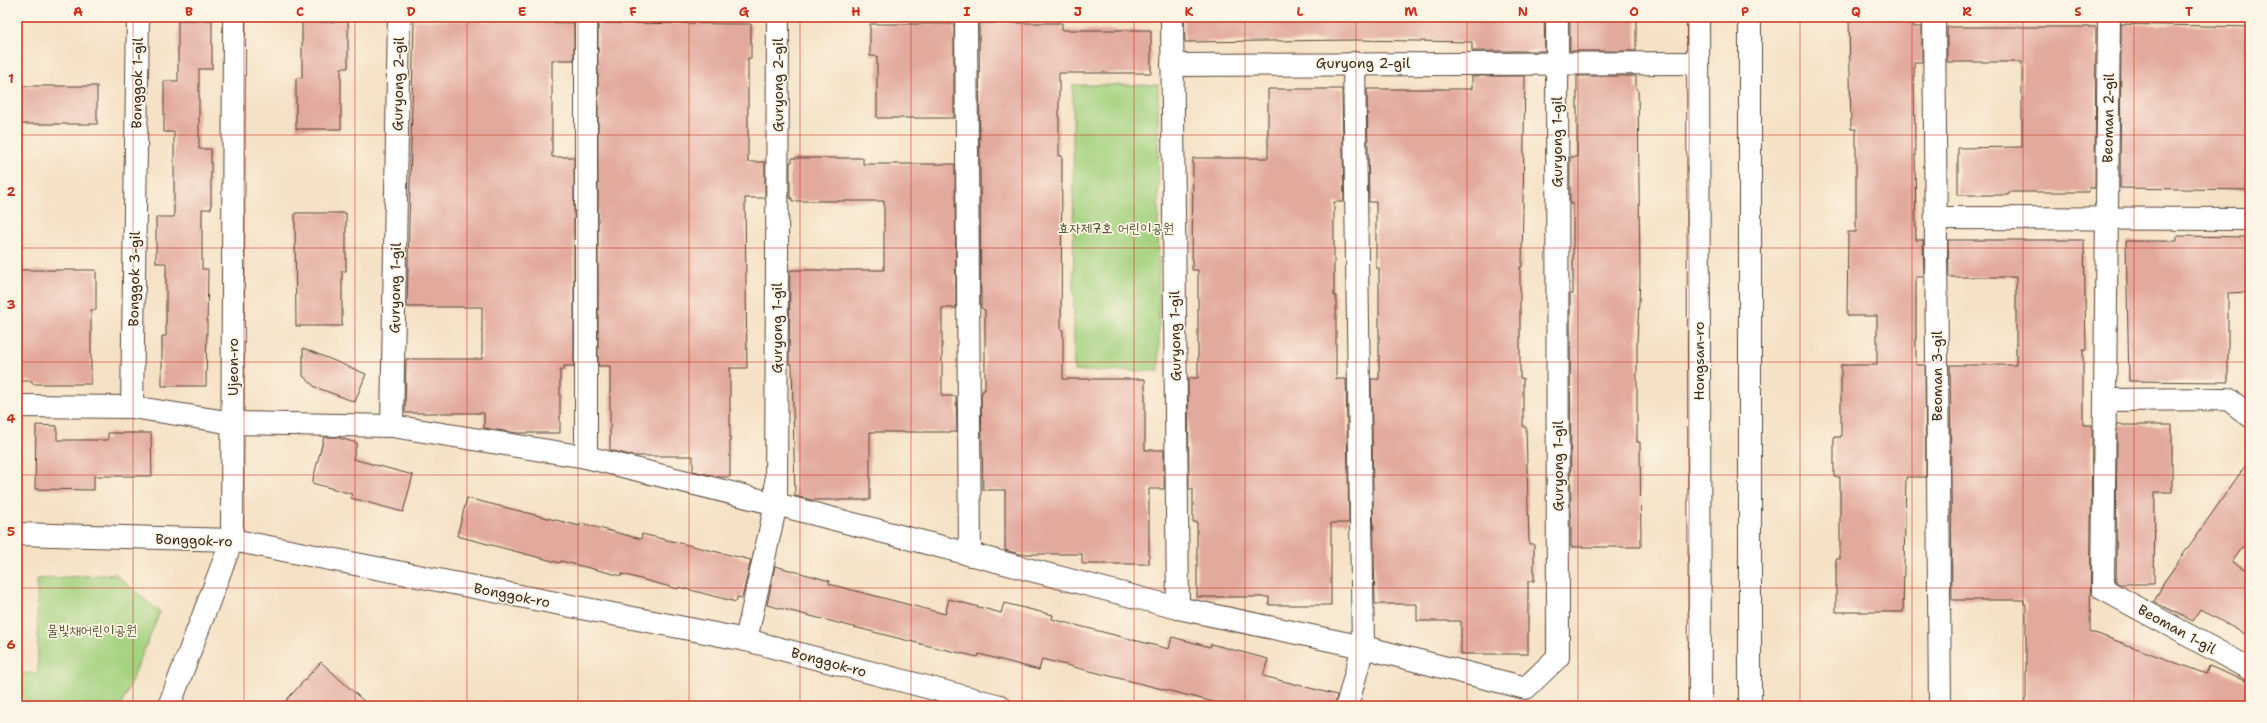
<svg xmlns="http://www.w3.org/2000/svg" width="2267" height="723" font-family="'Shantell Sans','Poor Story',sans-serif">
  <style>
    .green { fill: #a5d280; stroke: #707e4f }
    .building { fill: #e2a99d }
    .lines { fill: none; stroke-linecap: round; stroke-linejoin: round }
    .minor-casing { stroke: #574537; stroke-width: 24 }
    .minor { stroke: #fff; stroke-width: 22 }
    .grid { fill: none; stroke: #c8321e; stroke-width: 1; stroke-opacity: 0.55 }
    .labels { text-anchor: middle; dominant-baseline: central; stroke-width: 3.5; stroke-linejoin: round; paint-order: stroke }
    .street-label { font-size: 14px; fill: #3b2a1e; stroke: #fcf5e5 }
    .park-label { font-size: 14px; fill: #565436; stroke: #fcf5e5 }
    .neatline { fill: none; stroke: #c8321e; stroke-width: 1.5 }
    .grid-label { font-size: 13px; text-anchor: middle; font-weight: bold; fill: #c8321e }
  </style>
  <rect width="100%" height="100%" fill="#fcf5e5"/>
  <filter id="ink" filterUnits="userSpaceOnUse"><feTurbulence type="fractalNoise" baseFrequency=".025" numOctaves="2"/><feDisplacementMap in="SourceGraphic" scale="8" xChannelSelector="R" yChannelSelector="G"/><feConvolveMatrix kernelMatrix="1 2 1 2 8 2 1 2 1" color-interpolation-filters="sRGB"/></filter>
  <filter id="wash" filterUnits="userSpaceOnUse"><feTurbulence type="fractalNoise" baseFrequency=".012" numOctaves="4" result="noise"/><feDisplacementMap in="SourceGraphic" scale="16" xChannelSelector="R" yChannelSelector="G"/><feGaussianBlur stdDeviation="0.9" result="paint"/><feColorMatrix in="noise" values="0 0 0 0 0 0 0 0 0 0 0 0 0 0 0 0 0 1.4 0 .05"/><feComposite in="paint" operator="in"/></filter>
  <g filter="url(#wash)">
    <rect width="100%" height="100%" fill="#f5e1c5"/>
    <g class="green">
      <path d="M1073 85H1158L1159 371H1074Z"/>
      <path d="M115 574 160 612 121 706H17V674L38 673 37 579Z"/>
    </g>
    <g id="blocks">
      <g class="building">
        <path d="M1184 17H1544L1545 51H1472V42L1356 40 1185 42Z"/>
        <rect x="1570" y="17" width="66" height="34"/>
        <path d="M1849 17H1914V27H1922V62H1914L1916 240H1923L1924 277H1916V365H1925L1926 477H1906L1903 612H1836V559H1840V477H1834V437H1841V365H1877V316H1847L1848 232H1856V129H1851Z"/>
        <path d="M178 20H212V69H199V149H211V209H202V269H208L206 386H162V336H166V263H156V217H174V132H164V81H178Z"/>
        <path d="M414 20 574 23V60H552V157H574V366H564V370H560V433H518L484 428V413H405L406 359H482V307H407Z"/>
        <path d="M302 22H348V68H341V129H296V78H302Z"/>
        <path d="M598 23 751 24V58H748V162H765V198H745L747 368H730V477H721L693 471V456H634L610 450V366H598Z"/>
        <path d="M984 23H1062V30H1151V73H1059V156H1062L1061 330H1063V379H1145V450H1164V489H1149V564H1082V554H1019L1005 550V490H983L981 396 983 390H985V310L981 308 979 24Z"/>
        <path d="M870 24H954V118H877V56H870Z"/>
        <path d="M2121 24 2250 27V190L2120 188Z"/>
        <path d="M1947 27H2096L2095 188H2089V192H2009V195H1958V148L2022 147V62H1947Z"/>
        <path d="M1472 76H1525L1522 267H1520V378H1523V427H1526L1529 544H1534V581H1528V654H1461V621H1417V604H1375L1371 379H1379V268H1376V202H1369L1367 89H1472Z"/>
        <path d="M1577 76H1636V89H1638L1640 281 1637 342V442H1640L1641 547H1571L1570 294H1573V204H1570V157H1577Z"/>
        <rect x="17" y="86" width="80" height="38"/>
        <path d="M1268 89H1342L1344 202H1334V296H1336V379H1346L1349 523H1331V605H1269V597H1197V522H1193V489H1189L1188 378H1198V270H1192L1193 158H1268Z"/>
        <path d="M792 158H863V164H955L956 308H942V396H956L957 432H870V500H812L795 496 792 364H789L790 270H884V201H792V198H790V162H792Z"/>
        <path d="M295 213H346V271H342V326H296Z"/>
        <path d="M2177 236 2250 237V292L2228 293V382L2129 381 2126 241H2177Z"/>
        <path d="M1948 240H2084L2086 350H2083V425H2092L2090 633H2095L2206 674 2209 666 2250 683V706H2026V604H2024V600H1952L1950 365H2016V277H1949Z"/>
        <path d="M17 270H96V310H91V384H32V381H17Z"/>
        <path d="M303 348 366 374 355 402 315 387 303 376Z"/>
        <path d="M36 425 57 426V440H108V433H151L152 476H94V490L35 489Z"/>
        <path d="M2117 425H2172V492H2155L2154 584H2119L2116 582Z"/>
        <path d="M324 437H336L357 443 353 459 413 475 403 512 351 498 352 494 312 483Z"/>
        <path d="M2250 459V537L2232 562 2250 572V637L2200 609 2193 621 2154 602 2164 582Z"/>
        <path d="M467 498 580 526V523L641 539 642 534 751 560 742 598 737 597 736 602 679 587 678 589 622 574V576L561 561 560 563 457 536Z"/>
        <path d="M775 566 830 581 829 584 945 614 949 599 1001 613 1004 603 1053 615 1052 619 1169 649 1172 637 1210 647 1211 644 1268 659 1263 676 1337 695 1335 706H1230L1042 659 1039 670 979 654 978 657 925 645 767 605Z"/>
        <path d="M321 662 369 706H281Z"/>
      </g>
    </g>
  </g>
  <g filter="url(#ink)">
    <use href="#blocks" fill-opacity="0" stroke="#574537" stroke-width="1"/>
    <g class="lines">
      <g class="minor-casing">
        <g id="minor">
          <path d="M966 17 970 555"/>
          <path d="M1172 17 1178 608"/>
          <path d="M1698 17 1700 706"/>
          <path d="M1750 17V706"/>
          <path d="M1934 17 1940 706"/>
          <path d="M2109 17 2103 589 2250 669"/>
          <path d="M1172 65 1698 63"/>
          <path d="M1936 218 2250 219"/>
          <path d="M2105 400 2228 399 2250 416"/>
          <path d="M17 406 132 407 233 423 392 426 586 457 776 504 1178 608 1363 647 1526 688 1558 657 1557 17"/>
          <path d="M132 407 138 17"/>
          <path d="M392 426 399 17"/>
          <path d="M586 457V17"/>
          <path d="M17 534 232 540 746 640 1000 706"/>
          <path d="M746 640 776 504 778 17"/>
          <path d="M169 706 232 540 234 17"/>
          <path d="M1347 706 1363 647 1354 63"/>
        </g>
      </g>
      <use href="#minor" class="minor"/>
    </g>
  </g>
  <path class="grid" d="M133 17V706M244 17V706M355 17V706M467 17V706M578 17V706M689 17V706M800 17V706M911 17V706M1022 17V706M1134 17V706M1245 17V706M1356 17V706M1467 17V706M1578 17V706M1689 17V706M1800 17V706M1912 17V706M2023 17V706M2134 17V706M17 135H2250M17 248H2250M17 362H2250M17 475H2250M17 588H2250"/>
  <g class="labels">
    <g class="street-label">
      <text x="1363" y="63">Guryong 2-gil</text>
      <text transform="translate(137 83) rotate(-89)">Bonggok 1-gil</text>
      <text transform="translate(398 84) rotate(-89)">Guryong 2-gil</text>
      <text transform="translate(778 85) rotate(-90)">Guryong 2-gil</text>
      <text transform="translate(2108 118) rotate(-89)">Beoman 2-gil</text>
      <text transform="translate(1557 142) rotate(-90)">Guryong 1-gil</text>
      <text transform="translate(134 279) rotate(-89)">Bonggok 3-gil</text>
      <text transform="translate(395 288) rotate(-89)">Guryong 1-gil</text>
      <text transform="translate(777 328) rotate(-90)">Guryong 1-gil</text>
      <text transform="translate(1175 336) rotate(-91)">Guryong 1-gil</text>
      <text transform="translate(1699 361) rotate(-90)">Hongsan-ro</text>
      <text transform="translate(233 367) rotate(-90)">Ujeon-ro</text>
      <text transform="translate(1937 376) rotate(-90)">Beoman 3-gil</text>
      <text transform="translate(1558 466) rotate(-90)">Guryong 1-gil</text>
      <text transform="translate(194 540) rotate(2)">Bonggok-ro</text>
      <text transform="translate(512 595) rotate(11)">Bonggok-ro</text>
      <text transform="translate(2177 629) rotate(29)">Beoman 1-gil</text>
      <text transform="translate(829 662) rotate(15)">Bonggok-ro</text>
    </g>
    <g class="park-label">
      <text x="1116" y="228">효자제7호 어린이공원</text>
      <text x="92" y="630">물빛채어린이공원</text>
    </g>
  </g>
  <rect width="2267" height="723" fill="none" stroke="#fcf5e5" stroke-width="44"/>
  <rect x="22" y="22" width="2223" height="679" class="neatline"/>
  <g class="grid-label">
    <text x="78" y="16">A</text>
    <text x="189" y="16">B</text>
    <text x="300" y="16">C</text>
    <text x="411" y="16">D</text>
    <text x="522" y="16">E</text>
    <text x="633" y="16">F</text>
    <text x="744" y="16">G</text>
    <text x="856" y="16">H</text>
    <text x="967" y="16">I</text>
    <text x="1078" y="16">J</text>
    <text x="1189" y="16">K</text>
    <text x="1300" y="16">L</text>
    <text x="1411" y="16">M</text>
    <text x="1523" y="16">N</text>
    <text x="1634" y="16">O</text>
    <text x="1745" y="16">P</text>
    <text x="1856" y="16">Q</text>
    <text x="1967" y="16">R</text>
    <text x="2078" y="16">S</text>
    <text x="2189" y="16">T</text>
    <text x="11" y="83">1</text>
    <text x="11" y="196">2</text>
    <text x="11" y="309">3</text>
    <text x="11" y="423">4</text>
    <text x="11" y="536">5</text>
    <text x="11" y="649">6</text>
  </g>
</svg>
